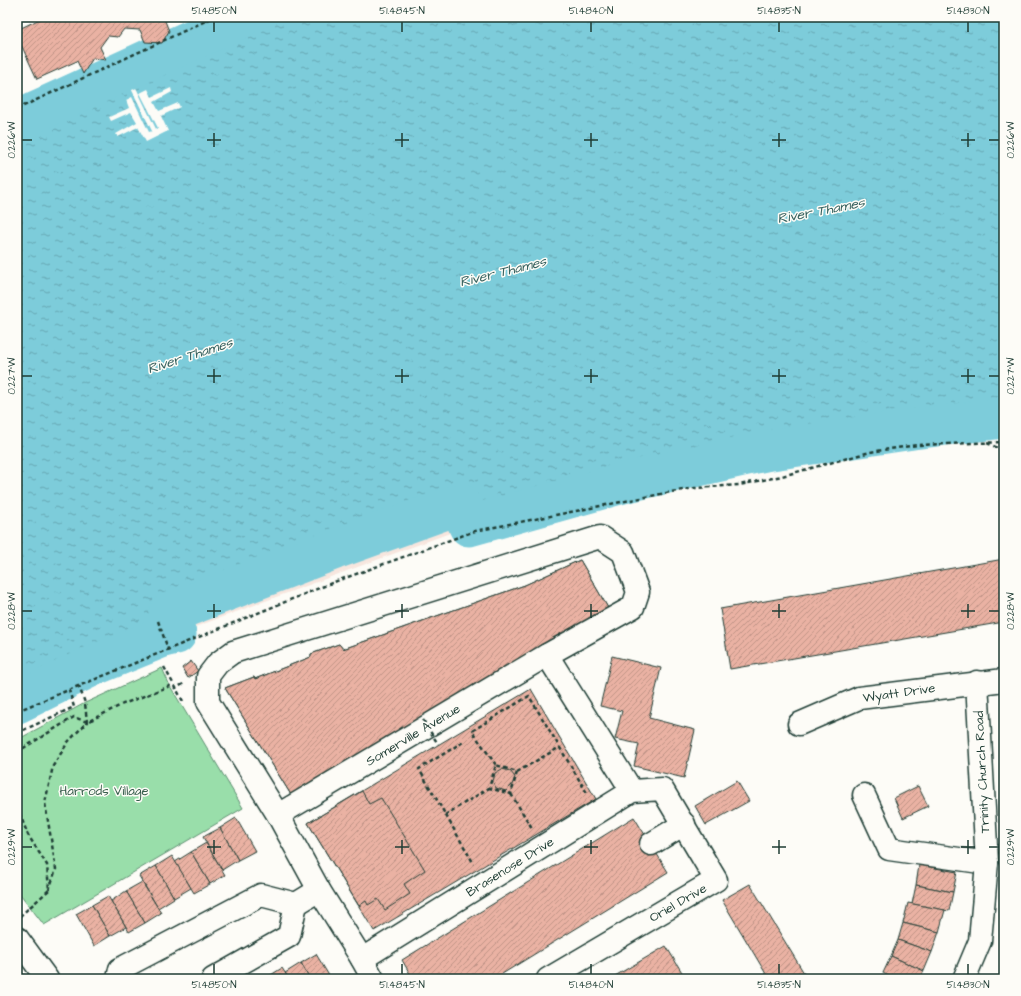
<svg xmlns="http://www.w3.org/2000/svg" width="1021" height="996" font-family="'Architects Daughter',sans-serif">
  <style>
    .built { fill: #f7e6de }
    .garden { fill: #99deaa; stroke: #5c8e6f }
    .water { fill: url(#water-ripples); stroke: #579398 }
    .pier { fill: #fdfcf7 }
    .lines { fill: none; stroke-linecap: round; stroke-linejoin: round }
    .river { stroke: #7dccda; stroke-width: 41 }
    .building { fill: url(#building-hatch); stroke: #1f3d34 }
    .minor-casing { stroke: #1f3d34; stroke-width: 25 }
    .path { stroke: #1f3d34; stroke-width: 2.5; stroke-dasharray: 4 3; stroke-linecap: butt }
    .minor { stroke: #fdfcf7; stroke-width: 22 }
    .path-bridge { stroke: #1f3d34; stroke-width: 2.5; stroke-dasharray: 4 3; stroke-linecap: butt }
    .ticks { fill: none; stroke: #1f3d34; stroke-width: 1.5 }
    .labels { text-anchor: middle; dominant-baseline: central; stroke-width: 3; stroke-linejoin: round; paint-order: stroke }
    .street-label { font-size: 13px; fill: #1f3d34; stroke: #fdfcf7 }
    .park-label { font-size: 13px; fill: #375d4c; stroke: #fdfcf7 }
    .water-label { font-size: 14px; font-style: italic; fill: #36615e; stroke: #fdfcf7 }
    .neatline { fill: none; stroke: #1f3d34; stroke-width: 1.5 }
    .ticks-label { font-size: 10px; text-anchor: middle; fill: #1f3d34 }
  </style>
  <defs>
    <pattern id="water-ripples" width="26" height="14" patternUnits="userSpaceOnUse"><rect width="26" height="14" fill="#7dccda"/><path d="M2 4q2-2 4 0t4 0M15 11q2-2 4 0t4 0" fill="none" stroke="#66a7b2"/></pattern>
    <pattern id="building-hatch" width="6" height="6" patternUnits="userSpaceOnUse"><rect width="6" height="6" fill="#eab2a3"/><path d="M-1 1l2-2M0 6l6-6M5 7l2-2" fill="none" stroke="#bd9286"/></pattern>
  </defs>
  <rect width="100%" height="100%" fill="#fdfcf7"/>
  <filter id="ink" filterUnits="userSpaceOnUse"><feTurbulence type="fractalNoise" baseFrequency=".025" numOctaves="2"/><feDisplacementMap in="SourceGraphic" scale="8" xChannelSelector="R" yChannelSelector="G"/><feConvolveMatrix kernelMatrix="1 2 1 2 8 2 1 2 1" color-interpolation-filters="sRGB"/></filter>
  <g filter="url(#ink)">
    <path class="built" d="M460 504 469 526 176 634 169 613 335 549Z"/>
    <path class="garden" d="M162 668 170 686 243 808 44 925 17 890V740L85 703Z"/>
    <path class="water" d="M242 17H1004V418L913 429 765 451 623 483 469 526 459 504 335 549 170 613 176 634 163 637 92 666 17 703V120Z"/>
    <path class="pier" d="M127 69 156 129 158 128 140 93 148 89 152 97 171 88 172 92 154 102 159 111 178 103 180 107 161 116 168 131 146 142 138 127 118 137 116 134 137 122 131 112 111 121 109 117 129 108 126 100 132 97 149 132 152 131 123 72Z"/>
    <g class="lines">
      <g class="river">
        <path d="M17 120 242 17"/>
        <path d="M17 703 92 666 163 637 176 634 169 613 335 549 460 504 469 526 623 483 765 451 913 429 1004 418"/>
      </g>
    </g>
    <g class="building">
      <path d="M44 17H173L165 21 169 31 162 43 145 42 140 30 124 29 118 37 108 36 100 47 106 60 93 58 83 74 77 61 37 79 17 36V30Z"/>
      <path d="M1004 559V622L730 669 720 609Z"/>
      <path d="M580 560 608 608 293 798 225 688 254 677 255 679 311 657V654L339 644 343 649 525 585Z"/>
      <path d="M580 560 608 608 293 798 225 688 254 677 255 679 311 657V654L339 644 343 649 525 585Z"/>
      <path d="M612 656 661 668 649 718 695 730 684 778 634 766 639 744 615 739 622 711 600 706Z"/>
      <path d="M191 661 198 671 188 678 182 668Z"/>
      <path d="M531 689 596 799 374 931 308 823Z"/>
      <path d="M502 769 510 771 515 777 512 785 506 791 496 788 493 782 495 773Z"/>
      <path d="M737 781 749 801 706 825 695 806Z"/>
      <path d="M918 786 928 806 903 818 894 798Z"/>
      <path d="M362 791 369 804 381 798 425 870 404 884 410 894 385 910 378 899 368 905 366 901 359 906 308 823Z"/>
      <path d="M634 817 668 872 494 979H413L402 960Z"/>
      <path d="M236 818 255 851 238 860 220 828Z"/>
      <path d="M220 828 238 860 222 870 203 837Z"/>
      <path d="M206 843 225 875 210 884 191 852Z"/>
      <path d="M191 852 210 884 194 893 175 862Z"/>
      <path d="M172 856 191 888 174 898 156 866Z"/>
      <path d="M919 865 957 872 953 892 916 885Z"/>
      <path d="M156 866 174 898 158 908 139 876Z"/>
      <path d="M142 882 161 913 145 923 126 891Z"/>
      <path d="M750 884 807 978 805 979H769L722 900Z"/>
      <path d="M916 885 953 892 949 911 912 904Z"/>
      <path d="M126 891 145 923 129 932 111 901Z"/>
      <path d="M108 896 126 927 110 936 92 905Z"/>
      <path d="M908 903 945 910 939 932 903 923Z"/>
      <path d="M92 905 110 936 94 946 76 914Z"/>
      <path d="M903 923 939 932 932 952 898 940Z"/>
      <path d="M898 940 932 952 924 971 891 956Z"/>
      <path d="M666 946 686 979H617L615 976Z"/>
      <path d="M316 954 331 979H310L301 963Z"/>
      <path d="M891 956 924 971 920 979H894L883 973Z"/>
      <path d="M301 963 310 979H289L285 973Z"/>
      <path d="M17 967 23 975H25L29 979H17Z"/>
      <path d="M282 968 289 979H266V978Z"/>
    </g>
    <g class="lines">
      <g class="minor-casing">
        <g id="minor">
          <path d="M547 655 632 791"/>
          <path d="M799 724 859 698 1004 680"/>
          <path d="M864 795 889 849 987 863"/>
          <path d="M278 815 547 655 633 607 638 592 623 552 600 537 233 652 218 663 208 676V702L278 815 319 890 362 959 373 979"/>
          <path d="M651 844 684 824"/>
          <path d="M17 938 47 979"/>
          <path d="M362 959 632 791 662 789 716 880 548 979"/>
          <path d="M118 979 120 969 261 895 296 904 319 890"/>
          <path d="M213 979 289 936 296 904"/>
          <path d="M964 979 980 941 987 863 977 682"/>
        </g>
      </g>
      <g class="path">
        <path d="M204 17 206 21"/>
        <path d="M17 109 214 17"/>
        <path d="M987 443 1004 451"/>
        <path d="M158 621 168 649"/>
        <path d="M164 667 184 703"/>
        <path d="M17 711 334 582 475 531 671 492 695 488 739 485 782 476 870 452 917 445 1004 442"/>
        <path d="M17 733 74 707 69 690"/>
        <path d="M463 742 419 769 474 864"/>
        <path d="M17 752 74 717 87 722 123 704 170 686 176 688 185 683"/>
        <path d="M496 765 472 731 529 696 587 793"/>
        <path d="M517 772 560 747"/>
        <path d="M511 794 532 828"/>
        <path d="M17 807 28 835 47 865 49 890 20 916"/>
        <path d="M445 815 489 788 496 765 517 772 511 794 489 788"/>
        <path d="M49 890 56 869 45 803 53 766 68 742 87 722 85 703 79 686"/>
      </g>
      <use href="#minor" class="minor"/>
      <path class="path-bridge" d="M423 720 438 744"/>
    </g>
  </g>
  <path class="ticks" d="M214 22V32M402 22V32M591 22V32M779 22V32M968 22V32M214 133V147M402 133V147M591 133V147M779 133V147M968 133V147M22 140H32M207 140H221M395 140H409M584 140H598M772 140H786M961 140H975M989 140H999M214 369V383M402 369V383M591 369V383M779 369V383M968 369V383M22 376H32M207 376H221M395 376H409M584 376H598M772 376H786M961 376H975M989 376H999M214 604V618M402 604V618M591 604V618M779 604V618M968 604V618M22 611H32M207 611H221M395 611H409M584 611H598M772 611H786M961 611H975M989 611H999M214 840V854M402 840V854M591 840V854M779 840V854M968 840V854M22 847H32M207 847H221M395 847H409M584 847H598M772 847H786M961 847H975M989 847H999M214 964V974M402 964V974M591 964V974M779 964V974M968 964V974"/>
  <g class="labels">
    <g class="street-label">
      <text transform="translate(899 693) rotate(-8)">Wyatt Drive</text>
      <text transform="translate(413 735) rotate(-31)">Somerville Avenue</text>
      <text transform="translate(982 772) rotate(-93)">Trinity Church Road</text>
      <text transform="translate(510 867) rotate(-32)">Brasenose Drive</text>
      <text transform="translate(678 903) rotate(-30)">Oriel Drive</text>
    </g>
    <g class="park-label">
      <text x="104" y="791">Harrods Village</text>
    </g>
    <g class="water-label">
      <text transform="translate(821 211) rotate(-11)">River Thames</text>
      <text transform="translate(503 272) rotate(-14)">River Thames</text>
      <text transform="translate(190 356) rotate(-18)">River Thames</text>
    </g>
  </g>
  <rect width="1021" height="996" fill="none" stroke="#fdfcf7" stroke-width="44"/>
  <rect x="22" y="22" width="977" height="952" class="neatline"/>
  <g class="ticks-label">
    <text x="214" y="14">51.4850°N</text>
    <text x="402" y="14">51.4845°N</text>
    <text x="591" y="14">51.4840°N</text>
    <text x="779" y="14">51.4835°N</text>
    <text x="968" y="14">51.4830°N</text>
    <text transform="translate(1010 140) rotate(-90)" y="4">0.226°W</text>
    <text transform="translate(11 140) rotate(-90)" y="4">0.226°W</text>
    <text transform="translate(1010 376) rotate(-90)" y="4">0.227°W</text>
    <text transform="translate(11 376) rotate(-90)" y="4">0.227°W</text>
    <text transform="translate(1010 611) rotate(-90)" y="4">0.228°W</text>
    <text transform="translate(11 611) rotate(-90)" y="4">0.228°W</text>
    <text transform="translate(1010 847) rotate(-90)" y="4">0.229°W</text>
    <text transform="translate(11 847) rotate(-90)" y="4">0.229°W</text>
    <text x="214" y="988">51.4850°N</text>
    <text x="402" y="988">51.4845°N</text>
    <text x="591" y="988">51.4840°N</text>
    <text x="779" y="988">51.4835°N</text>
    <text x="968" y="988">51.4830°N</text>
  </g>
</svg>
